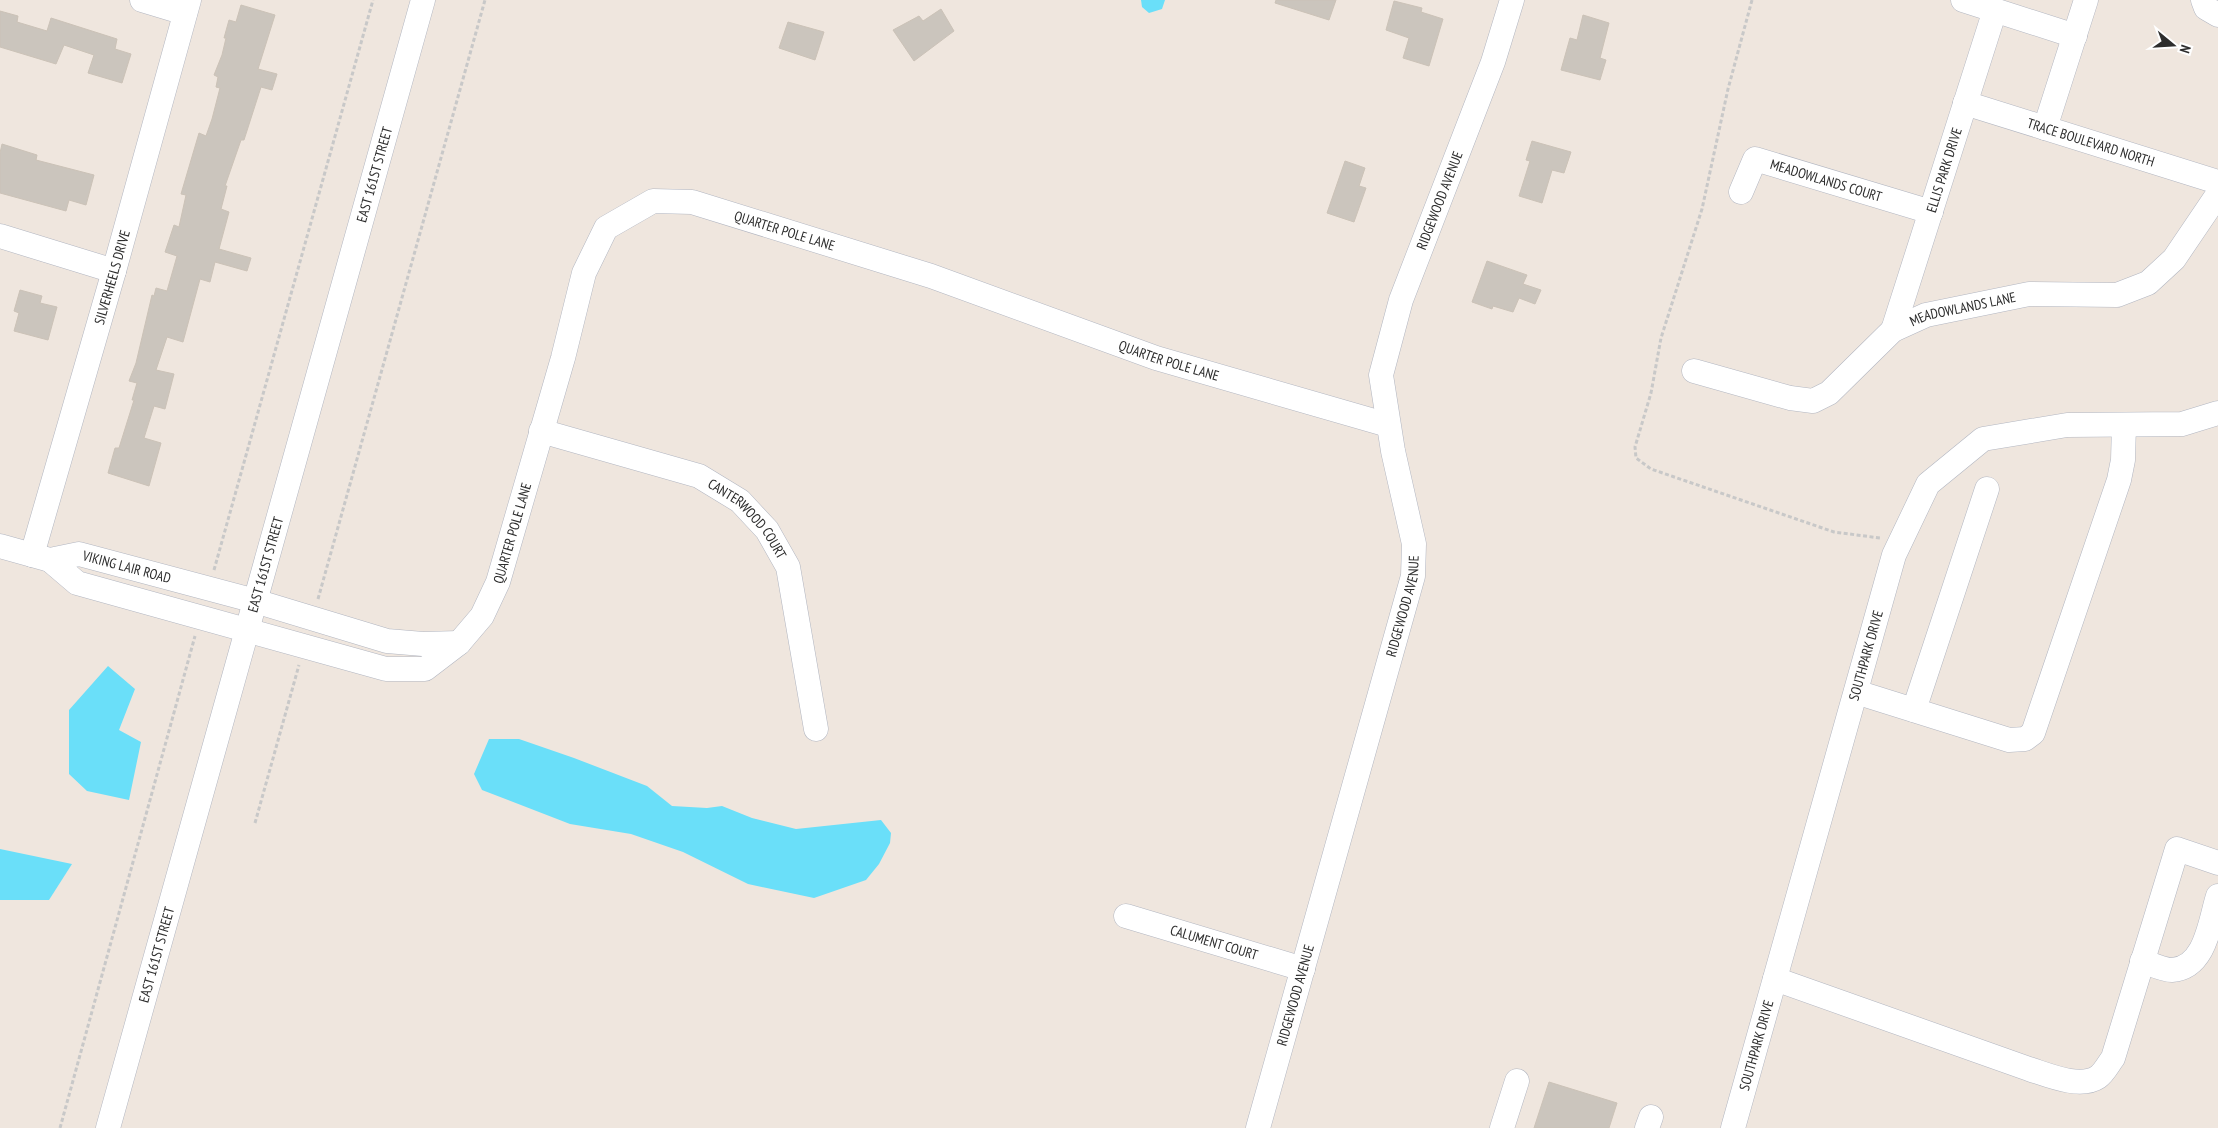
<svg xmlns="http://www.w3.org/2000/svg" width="2218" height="1128" font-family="'PT Sans Narrow',sans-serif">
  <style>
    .water { fill: #6adff9 }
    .building { fill: #cbc5bd; stroke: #cbc2b7 }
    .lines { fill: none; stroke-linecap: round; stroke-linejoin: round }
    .minor-casing { stroke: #b2b6c1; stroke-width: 25 }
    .path { stroke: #c8c8c8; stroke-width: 3; stroke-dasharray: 4 2.5; stroke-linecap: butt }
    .minor { stroke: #fff; stroke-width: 24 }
    .labels { text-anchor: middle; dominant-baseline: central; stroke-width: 5; stroke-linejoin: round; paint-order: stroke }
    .street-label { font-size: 14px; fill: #2d2d2d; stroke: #fff }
  </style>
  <rect width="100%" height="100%" fill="#efe6de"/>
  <g class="water">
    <path d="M1141 0H1165L1162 9 1149 13 1142 7Z"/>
    <path d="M108 666 135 689 119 730 141 742 129 800 87 791 69 774V710Z"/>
    <path d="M489 739H519L574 758 647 786 672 806 707 808 722 806 752 818 796 829 881 820 891 833 890 843 879 864 866 880 814 898 748 884 683 852 631 834 570 824 482 790 474 774Z"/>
    <path d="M0 849 72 864 49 900H0Z"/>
  </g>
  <g class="building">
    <path d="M1276 0H1336L1329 20 1275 3Z"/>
    <path d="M1394 1 1422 8 1421 12 1443 19 1429 66 1403 58 1409 38 1386 30Z"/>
    <path d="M241 5 275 15 258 69 277 74 272 90 261 87 244 140H241L225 186H227L221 209 229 212 219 249 251 258 247 271 215 262 210 282 200 279 183 342 167 337 156 370 174 374 165 409 154 406 144 438 161 443 149 486 108 473 115 448H119L134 400H132L137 383 129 381 136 363 152 295 154 296 156 288 167 291 177 256 165 252 174 225 179 227 186 195 181 194 199 133 206 136 212 119 220 88 216 87 218 77 214 75 222 55 226 38H224L229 20 236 22Z"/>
    <path d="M941 9 954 31 914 61 893 30 919 16 923 21Z"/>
    <path d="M0 11 18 16 17 22 47 31 51 18 117 39 115 49 131 54 122 83 88 73 94 55 64 45 56 64 0 47Z"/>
    <path d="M1583 15 1609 23 1600 58 1606 60 1600 80 1561 70 1570 38 1577 40Z"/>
    <path d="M788 22 824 32 815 60 779 48Z"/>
    <path d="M1532 141 1571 152 1564 173 1552 170 1542 203 1519 196 1530 161 1526 160Z"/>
    <path d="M2 144 37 155 36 160 94 175 86 205 69 200 66 211 0 193V153Z"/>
    <path d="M1345 161 1365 168 1359 186 1366 188 1354 222 1327 213Z"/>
    <path d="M1487 261 1527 275 1523 284 1541 290 1535 304 1519 298 1513 312 1493 306 1492 309 1472 302Z"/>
    <path d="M20 290 42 296 40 303 57 307 48 340 14 331 19 313 14 311Z"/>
    <path d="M1549 1082 1617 1103 1609 1128H1534Z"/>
  </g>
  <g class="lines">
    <g class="minor-casing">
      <g id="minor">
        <path d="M142 0 185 13"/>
        <path d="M1963 0 2075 36"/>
        <path d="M2203 0 2206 8 2218 15"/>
        <path id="s1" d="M1965 103 2218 182"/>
        <path d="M2045 128 2086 0"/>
        <path id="s2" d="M1741 192 1755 159 1931 212"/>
        <path d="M0 236 114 271"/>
        <path id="s3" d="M1893 330 1995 10"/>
        <path id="s4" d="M1694 371 1790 398 1813 401 1829 393 1893 330 1926 315 2029 294 2117 295 2148 283 2174 259 2218 194"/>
        <path id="s5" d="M541 431 699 476 740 501 767 530 788 567 816 729"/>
        <path id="s6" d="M0 546 50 560 79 554 255 601 387 641 423 644 459 643"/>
        <path id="s7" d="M32 555 114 271 189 0"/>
        <path id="s8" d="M50 560 77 583 386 669H425L459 643 482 616 498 582 563 358 584 273 606 228 653 201 692 202 931 276 1156 358 1388 425"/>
        <path d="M1856 692 2009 740 2025 739 2033 733 2119 480 2123 460 2124 425"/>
        <path d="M1914 710 1987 489"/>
        <path id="s9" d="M1126 916 1303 969"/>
        <path d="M2142 961C2151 964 2163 970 2172 970 2206 968 2210 921 2218 896"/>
        <path d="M1775 979 2029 1069C2048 1075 2080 1089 2098 1077 2104 1073 2109 1063 2113 1058L2177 849 2218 863"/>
        <path id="s10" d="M108 1128 423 0"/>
        <path id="s11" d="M1258 1128 1413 576 1414 544 1393 451 1381 375 1401 300 1493 62 1512 0"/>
        <path d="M1502 1128 1517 1081"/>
        <path d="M1647 1128 1651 1117"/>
        <path id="s12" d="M1733 1128 1894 555 1928 484 1983 439 2067 425 2182 424 2218 413"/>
      </g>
    </g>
    <g class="path">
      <path d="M1752 0 1728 89 1702 209 1661 338 1651 393 1635 447 1636 458 1651 469 1834 532 1880 538"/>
      <path d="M214 570 373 0"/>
      <path d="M318 599 485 0"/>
      <path d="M255 823 299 665"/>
      <path d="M60 1128 195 636"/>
    </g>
    <use href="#minor" class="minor"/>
  </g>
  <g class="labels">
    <g class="street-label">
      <text stroke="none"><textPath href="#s1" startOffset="132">TRACE BOULEVARD NORTH</textPath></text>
      <text stroke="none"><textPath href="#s3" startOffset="168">ELLIS PARK DRIVE</textPath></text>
      <text stroke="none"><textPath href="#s10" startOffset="990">EAST 161ST STREET</textPath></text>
      <text stroke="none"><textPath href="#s2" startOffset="110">MEADOWLANDS COURT</textPath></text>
      <text stroke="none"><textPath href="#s11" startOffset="962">RIDGEWOOD AVENUE</textPath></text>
      <text stroke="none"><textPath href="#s8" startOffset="1072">QUARTER POLE LANE</textPath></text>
      <text stroke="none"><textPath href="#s7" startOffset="289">SILVERHEELS DRIVE</textPath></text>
      <text stroke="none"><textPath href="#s4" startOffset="304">MEADOWLANDS LANE</textPath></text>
      <text stroke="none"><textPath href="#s8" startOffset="1478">QUARTER POLE LANE</textPath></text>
      <text stroke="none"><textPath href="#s5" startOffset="230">CANTERWOOD COURT</textPath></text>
      <text stroke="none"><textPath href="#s8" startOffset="562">QUARTER POLE LANE</textPath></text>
      <text stroke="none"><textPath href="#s10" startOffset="585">EAST 161ST STREET</textPath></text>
      <text stroke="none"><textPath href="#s6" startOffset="131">VIKING LAIR ROAD</textPath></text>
      <text stroke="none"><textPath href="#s11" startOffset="542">RIDGEWOOD AVENUE</textPath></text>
      <text stroke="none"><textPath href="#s12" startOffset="491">SOUTHPARK DRIVE</textPath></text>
      <text stroke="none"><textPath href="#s9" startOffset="92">CALUMENT COURT</textPath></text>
      <text stroke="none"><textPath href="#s10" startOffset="180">EAST 161ST STREET</textPath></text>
      <text stroke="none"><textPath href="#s11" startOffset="138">RIDGEWOOD AVENUE</textPath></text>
      <text stroke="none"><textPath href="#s12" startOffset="86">SOUTHPARK DRIVE</textPath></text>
    </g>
  </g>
  <g transform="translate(2173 45) rotate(108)" stroke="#ffffff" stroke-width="4" paint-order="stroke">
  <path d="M0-4L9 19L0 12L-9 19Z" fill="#2d2d2d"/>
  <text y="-8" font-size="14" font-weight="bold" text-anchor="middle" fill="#2d2d2d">N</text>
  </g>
</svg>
